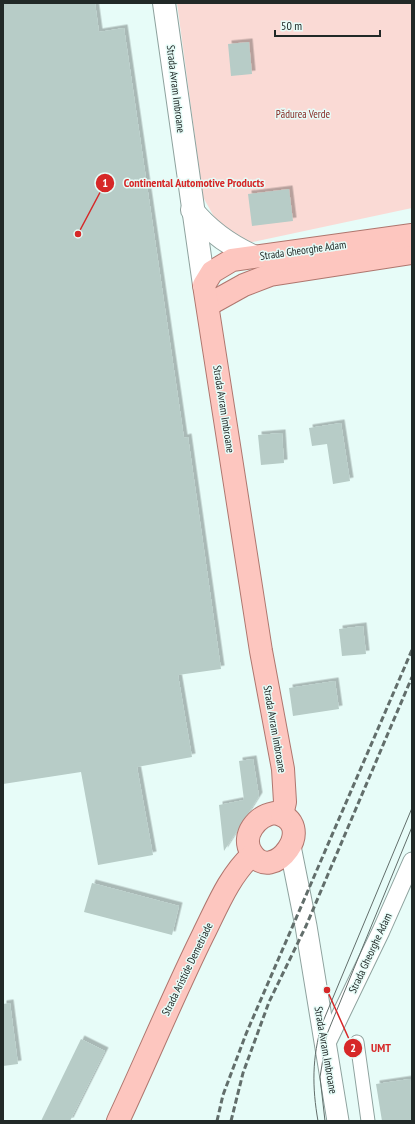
<svg xmlns="http://www.w3.org/2000/svg" width="415" height="1124" font-family="'PT Sans Narrow',sans-serif">
  <style>
    .green { fill: #fadad5 }
    .building { fill: #b7ccc7; filter: url(#shadow) }
    .lines { fill: none; stroke-linecap: round; stroke-linejoin: round }
    .pedestrian-casing { stroke: #8ea29e; stroke-width: 15 }
    .minor-casing { stroke: #8ea29e; stroke-width: 19 }
    .tertiary-casing { stroke: #8ea29e; stroke-width: 23 }
    .secondary-casing { stroke: #8ea29e; stroke-width: 24 }
    .primary-casing { stroke: #af766e; stroke-width: 24 }
    .pedestrian { stroke: #fff; stroke-width: 13 }
    .minor { stroke: #fff; stroke-width: 17 }
    .tertiary { stroke: #fff; stroke-width: 21 }
    .secondary { stroke: #fff; stroke-width: 22 }
    .primary { stroke: #fdc6bf; stroke-width: 22 }
    .tram { stroke: #626e6b; stroke-width: 1 }
    .rail { stroke: #626e6b; stroke-width: 3; stroke-dasharray: 6 3; stroke-linecap: butt }
    .labels { text-anchor: middle; dominant-baseline: central; stroke-width: 3; stroke-linejoin: round; paint-order: stroke }
    .street-label { font-size: 11px; fill: #212927; stroke: #e7fcf8 }
    .park-label { font-size: 11px; fill: #862823; stroke: #e7fcf8 }
    .leader { fill: none; stroke: #d62828; stroke-width: 1.5 }
    .callout-dot { fill: #d62828; stroke: #e7fcf8; stroke-width: 1.5 }
    .mark-label { font-size: 12px; text-anchor: middle; font-weight: bold; fill: #fff }
    .callout-label { font-size: 12px; text-anchor: middle; font-weight: bold; fill: #d62828; stroke: #e7fcf8; stroke-width: 3; stroke-linejoin: round; paint-order: stroke }
  </style>
  <defs>
    <filter id="shadow"><feDropShadow dx="3.5" dy="-3.5" stdDeviation="0" flood-color="#0004"/></filter>
  </defs>
  <rect width="100%" height="100%" fill="#e7fcf8"/>
  <path class="green" d="M177 3H412V208L243 244 223 233 203 197Z"/>
  <g class="building">
    <path d="M3 3H95L99 32 124 28 184 438 188 437 221 669 178 675 192 757 137 767 153 855 98 865 81 772 3 784Z"/>
    <path d="M249 42 252 74 231 76 228 44Z"/>
    <path d="M289 189 293 221 252 226 248 194Z"/>
    <path d="M341 423 350 481 333 484 327 444 312 446 309 428Z"/>
    <path d="M282 433 284 463 261 465 258 435Z"/>
    <path d="M363 626 366 654 342 656 339 629Z"/>
    <path d="M335 681 339 709 293 716 289 688Z"/>
    <path d="M253 759 259 796 224 851 219 805 244 800 239 761Z"/>
    <path d="M92 883 179 906 172 935 84 912Z"/>
    <path d="M10 1003 18 1064 3 1066V1004Z"/>
    <path d="M81 1039 105 1051 70 1121H41Z"/>
    <path d="M410 1079 412 1121H382L376 1084Z"/>
  </g>
  <g class="lines">
    <g class="pedestrian-casing">
      <path id="pedestrian" d="M357 1042 368 1121"/>
    </g>
    <g class="minor-casing">
      <path id="minor" d="M326 1045 381 931 412 861"/>
    </g>
    <g class="tertiary-casing">
      <path id="tertiary" d="M290 846 306 926 338 1121"/>
    </g>
    <g class="secondary-casing">
      <g id="secondary">
        <path d="M164 3 204 285"/>
        <path d="M192 210C209 231 229 245 253 256"/>
      </g>
    </g>
    <g class="primary-casing">
      <g id="primary">
        <path d="M208 305 244 285 270 275 412 253"/>
        <path d="M274 813C321 822 272 888 251 852 241 835 257 816 274 813Z"/>
        <path d="M282 815 285 802 283 769 261 651 204 285 212 272 232 260 412 235"/>
        <path d="M118 1121C147 1059 173 996 203 935 217 907 229 876 252 855"/>
      </g>
    </g>
    <use href="#pedestrian" class="pedestrian"/>
    <use href="#minor" class="minor"/>
    <use href="#tertiary" class="tertiary"/>
    <use href="#secondary" class="secondary"/>
    <use href="#primary" class="primary"/>
    <g class="tram">
      <path d="M318 1121C312 1087 312 1057 322 1024L412 808"/>
      <path d="M325 1121 320 1077 327 1034 412 827"/>
    </g>
    <g class="rail">
      <path d="M217 1121 223 1095 246 1034 412 650"/>
      <path d="M231 1121 243 1073 269 1002 306 926 412 677"/>
    </g>
  </g>
  <g class="labels">
    <g class="street-label">
      <text transform="translate(176 89) rotate(83)">Strada Avram Imbroane</text>
      <text transform="translate(303 250) rotate(-8)">Strada Gheorghe Adam</text>
      <text transform="translate(224 409) rotate(81)">Strada Avram Imbroane</text>
      <text transform="translate(275 729) rotate(80)">Strada Avram Imbroane</text>
      <text transform="translate(370 953) rotate(-65)">Strada Gheorghe Adam</text>
      <text transform="translate(187 969) rotate(-64)">Strada Aristide Demetriade</text>
      <text transform="translate(326 1050) rotate(80)">Strada Avram Imbroane</text>
    </g>
    <g class="park-label">
      <text x="303" y="114">Pădurea Verde</text>
    </g>
  </g>
  <path class="leader" d="M78 234L105 183M327 990L353 1048"/>
  <g class="callout-dot">
    <circle cx="78" cy="234" r="4"/>
    <circle cx="327" cy="990" r="4"/>
    <circle cx="105" cy="183" r="10"/>
    <circle cx="353" cy="1048" r="10"/>
  </g>
  <g class="mark-label">
    <text x="105" y="187">1</text>
    <text x="353" y="1052">2</text>
  </g>
  <g class="callout-label">
    <text x="194" y="187">Continental Automotive Products</text>
    <text x="381" y="1052">UMT</text>
  </g>
  <rect width="415" height="1124" fill="none" stroke="#212927" stroke-width="8"/>
  <path d="M275 30v6h105v-6" fill="none" stroke="#212927" stroke-width="2"/>
  <text x="281" y="30" font-size="12" fill="#212927" stroke="#e7fcf8" stroke-width="3" paint-order="stroke">50 m</text>
</svg>
